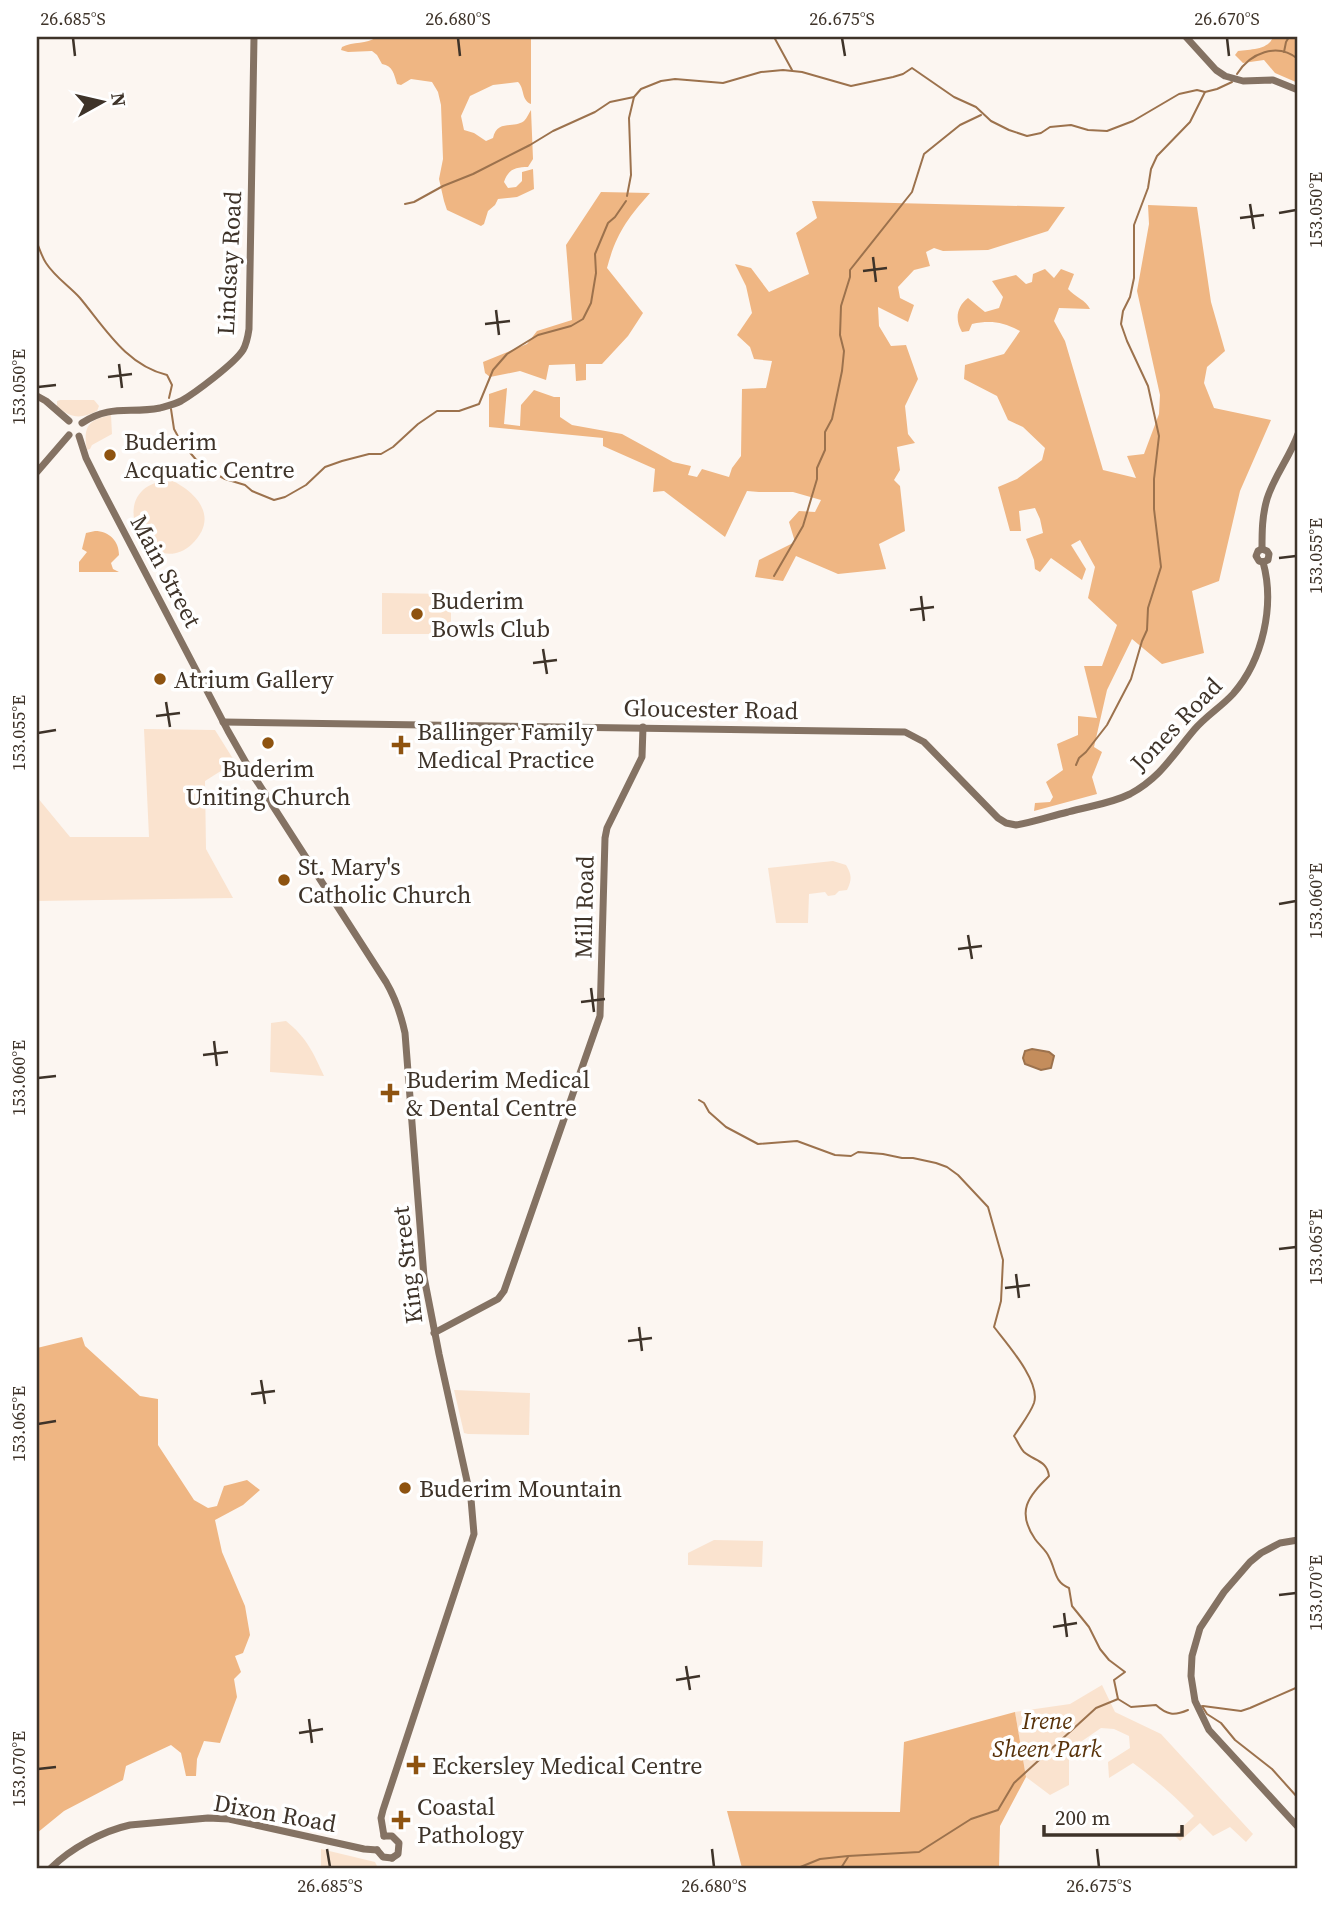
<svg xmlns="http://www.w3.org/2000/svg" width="1335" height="1905" font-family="'Source Serif 4',serif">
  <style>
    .green { fill: #fae3cf }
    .forest { fill: #efb683 }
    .water { fill: #c48d5c; stroke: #9c724d; stroke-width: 2 }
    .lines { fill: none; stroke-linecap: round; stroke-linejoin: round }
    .stream { stroke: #9c724d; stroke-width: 2 }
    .secondary { stroke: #847263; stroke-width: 7 }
    .ticks { fill: none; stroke: #3e3329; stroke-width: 2.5 }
    .poi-dot { fill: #8e5310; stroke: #fff; stroke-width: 2.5 }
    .labels { text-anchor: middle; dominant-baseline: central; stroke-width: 7; stroke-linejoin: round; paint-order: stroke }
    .street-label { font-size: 24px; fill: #3e3329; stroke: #fff }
    .poi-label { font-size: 24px; fill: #3e3329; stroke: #fff; text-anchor: start }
    .park-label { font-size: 24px; font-style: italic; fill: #58320a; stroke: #fff }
    .neatline { fill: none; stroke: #3e3329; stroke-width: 2.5 }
    .ticks-label { font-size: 18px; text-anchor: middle; fill: #3e3329 }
  </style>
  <rect width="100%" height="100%" fill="#fcf6f1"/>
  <g class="green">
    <path d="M60 400H94L99 406 97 411C81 419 71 419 57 406V401Z"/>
    <path d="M111 415 112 434 92 445 90 449 87 450C83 426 88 420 111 415Z"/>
    <path d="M171 480C198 493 219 518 192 544 148 585 97 485 171 480Z"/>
    <path d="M382 593 451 594V634H382Z"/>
    <path d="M144 729 215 730 235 762 205 781 206 849 233 898 37 901V797L70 837H149Z"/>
    <path d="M833 861 846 865C852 875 852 880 847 890L839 891 835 895 828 896 825 892 809 894 808 923H776L768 868Z"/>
    <path d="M286 1021C307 1038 313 1052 324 1076L270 1072 271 1023Z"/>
    <path d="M454 1390 530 1393 529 1435 468 1434 464 1433Z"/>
    <path d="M714 1540 763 1541 762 1567 688 1565V1553Z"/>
    <path d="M1102 1685 1115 1712 1161 1734 1253 1834 1246 1842 1230 1827 1213 1836 1200 1823 1180 1841 1174 1835 1194 1816C1176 1797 1155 1779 1133 1763L1109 1778 1108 1762 1130 1748 1129 1736 1114 1729 1101 1728 1069 1750V1785L1050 1795 1026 1777 1015 1712 1070 1704Z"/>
    <path d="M321 1849 375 1862 378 1868H321Z"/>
  </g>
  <g class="forest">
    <path d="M376 37H531V104C521 100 525 89 518 82L493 85 470 96 461 116 464 130 474 133 486 141 493 138C497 119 513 129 524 121 527 118 529 113 531 110L533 159 528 167C516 167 508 169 504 182L508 188 516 187 522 181V172L533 169 534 189 517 197 498 199 495 205 488 211 484 224 481 226 447 210 444 201 439 179 443 159 441 105 438 92 432 82 411 79 401 85 397 84C394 74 393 66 382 64L377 55 372 51 348 52 341 50 342 47C353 41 367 45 376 37Z"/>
    <path d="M1273 37H1298V83L1275 73 1264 60 1243 63 1235 55 1238 51C1251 49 1268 50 1273 37Z"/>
    <path d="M601 192 650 193C627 219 616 234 607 268L643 313 628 336 602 364H586V380L576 381 575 364 549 365 546 380 520 371 490 377 485 373 483 362 527 344 537 331 572 320 566 245Z"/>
    <path d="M812 201 1065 207 1048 231 988 250 943 251 934 248 926 252 930 266 914 270 898 287 900 298 914 305 908 322 878 307 879 326 891 346 906 345 918 379 905 406 908 434 915 443 897 447 900 470 894 480 900 486 905 531 879 544 886 569 838 574 796 556 783 581 755 577 759 560 795 542 789 522 799 511 815 512 821 500 793 492H759L747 491 725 537 664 491 653 492 655 469 603 446V438L489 427V394L507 388 504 424 520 426 521 405 534 390 554 397H560V417L572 425 622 434 673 462 691 466 688 475 697 477 702 469 729 477 732 468 741 456 742 389 766 388 772 361 754 359 750 347 737 335 752 313 746 286 735 264 751 268 769 292 809 274 796 233 817 218Z"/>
    <path d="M1148 205 1197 207 1211 302 1225 351 1207 367 1204 383 1214 408 1271 420 1240 491 1219 581 1192 591 1204 653 1162 664 1132 639 1107 690 1094 747 1102 752 1092 777 1097 794 1034 811 1035 803 1050 802 1053 797 1046 782 1063 770 1057 744 1078 735V716L1097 718 1084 666H1102L1117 625 1088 598 1095 567 1080 540 1071 545 1086 569 1082 580 1051 558 1040 572 1035 569 1034 560 1026 539 1043 533 1040 519 1035 508 1019 511 1021 531H1010L998 487 1017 479 1042 460 1045 448 1023 427 1008 420 997 396 964 379 965 365 1004 354 1020 331C1003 322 991 320 972 324L969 331 962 332C955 320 956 307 968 298L985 312 999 308 1003 297 992 281 1016 275 1026 284 1032 282 1033 274 1045 269 1054 278 1061 269 1074 274 1068 289C1075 297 1086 300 1090 309L1059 308 1054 321 1065 341 1103 470 1136 478 1127 456 1144 454 1159 414 1160 395 1137 291 1149 224Z"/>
    <path d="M95 531C109 531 119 541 119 555L111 563 113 569 119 572H79V562L87 552 82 549 86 533Z"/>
    <path d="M82 1337 85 1346 140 1396 158 1399V1445L194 1500 208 1508 217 1506 224 1486 247 1480 260 1490 243 1505 215 1520 222 1552 245 1606 250 1635 243 1653 235 1656 241 1672 234 1679 237 1697 220 1743 204 1741 197 1759 196 1776H186L181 1753 171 1745 126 1766 123 1780 64 1811 37 1833V1348Z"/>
    <path d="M1015 1712 1026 1777 1000 1826 999 1868H742L727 1811 900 1812 904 1742Z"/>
  </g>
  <path class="water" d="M1032 1049 1049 1052 1054 1056 1051 1068 1041 1070 1025 1064 1023 1058 1025 1051Z"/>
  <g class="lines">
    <g class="stream">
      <path d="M774 37 792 70"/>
      <path d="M1284 52 1286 42 1289 37"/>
      <path d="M1237 74C1250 53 1277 42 1298 59"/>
      <path d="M627 196 631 175 629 118 634 97 641 89 661 81 675 79 723 83 761 72 783 70 802 72 851 86 893 77 903 74 912 68 954 97 976 107 991 121 1009 130 1027 136 1041 133 1050 127 1071 125 1088 130 1107 131 1133 121 1179 94 1197 90 1205 92 1217 89 1232 82"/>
      <path d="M405 204 414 202 443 186 473 174 530 145 553 131 595 112 610 102 634 97"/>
      <path d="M37 243C40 250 42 257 46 263 55 277 69 286 80 298 105 328 126 365 167 375L172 385 169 398"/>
      <path d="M171 409 174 429 181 442 198 462 208 470 225 479 245 485 252 491 274 500 285 497 306 485 325 467 342 461 369 454H381L393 447 418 424 437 411H459L479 404 493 370 507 354 538 335 571 326 583 319 591 303 596 273 595 254 608 223 615 217 626 201"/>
      <path d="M774 576 803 526 817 479V468L825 450V432L832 419 842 371 844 351 840 335 841 306 850 277V270L912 192 924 154 960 125 981 115"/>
      <path d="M1076 765 1079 758 1086 752 1107 725 1131 679 1142 641 1147 630 1148 608 1161 567 1154 509V479L1159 436 1148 386 1127 341 1121 324 1123 311 1130 297 1134 278V225L1148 188 1151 169 1157 156 1190 122 1205 92"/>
      <path d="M699 1100 704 1103 709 1112 726 1127 758 1144 797 1141 835 1155 851 1156 858 1152 883 1154 902 1158H913L936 1163 947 1167 958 1175 988 1207 1003 1260 1001 1301 994 1327C1007 1344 1041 1382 1034 1403 1030 1414 1021 1425 1014 1436 1017 1440 1020 1448 1024 1452 1034 1461 1047 1460 1049 1476 1028 1497 1016 1511 1035 1539 1039 1545 1046 1550 1049 1557 1056 1570 1054 1582 1069 1588L1072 1606 1089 1627 1100 1649 1109 1660 1125 1672 1114 1680 1118 1699 1131 1707 1156 1705C1167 1715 1174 1716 1188 1710"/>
      <path d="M1202 1706 1207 1714 1221 1723 1235 1740 1272 1769 1298 1798"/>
      <path d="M1203 1706 1241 1711 1250 1708 1298 1687"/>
      <path d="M798 1868 820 1859 848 1856 919 1852 971 1819 998 1810 1014 1783 1096 1708 1118 1699"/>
      <path d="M841 1868 848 1857"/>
    </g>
    <g class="secondary">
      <path d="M1186 37 1216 70 1225 76 1243 81 1273 80 1298 90"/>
      <path d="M37 396 46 401 69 421"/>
      <path d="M82 423C111 404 129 414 160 408 167 406 175 404 181 401 195 393 235 363 243 350 247 343 248 336 249 329L254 37"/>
      <path d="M79 436 86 458 100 486 228 731 253 775 386 982C396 999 401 1015 405 1033L424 1277 439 1354 471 1499 474 1534 383 1810 381 1818 384 1836"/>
      <path d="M37 472 69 435"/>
      <path d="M1262 549C1262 532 1262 516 1267 499 1274 476 1290 457 1298 434"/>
      <path d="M1262 549 1258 551 1256 556 1259 561 1263 562"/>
      <path d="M1262 549 1267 551 1269 554 1268 560 1263 562"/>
      <path d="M223 722 905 732 924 742 998 818 1006 823 1016 825C1034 822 1051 816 1068 812 1089 806 1110 804 1130 794 1161 777 1172 756 1194 730 1206 716 1221 707 1233 694 1263 660 1275 605 1263 562"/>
      <path d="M434 1333 498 1299 504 1291 600 1016 605 838 607 828 642 757 643 727"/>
      <path d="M1298 1540 1280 1543 1261 1553 1250 1562 1224 1592 1200 1628 1192 1656 1191 1676 1195 1701 1209 1730 1298 1827"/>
      <path d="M384 1836H392L399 1843 398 1854 392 1858"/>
      <path d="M377 1850 383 1857 392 1858"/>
      <path d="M51 1868C71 1848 103 1831 130 1825L208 1818 229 1819 364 1849 377 1850"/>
    </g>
  </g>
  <path class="ticks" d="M73 38 75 56M458 38 460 56M842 38 845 56M1227 38 1229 56M1250 204 1254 229M1279 213 1296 210M1240 218 1264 215M873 257 876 282M863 271 887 268M496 310 499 335M485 324 510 321M119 364 122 388M108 377 132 374M38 387 56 385M1279 558 1296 556M921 596 924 621M910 610 934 607M543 649 547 674M533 663 557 660M166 702 170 727M156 716 180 713M38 733 56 730M1279 904 1296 901M968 935 972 959M958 949 982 946M591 988 594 1012M581 1002 605 999M214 1041 217 1066M203 1055 228 1052M38 1078 56 1076M1279 1249 1296 1247M1016 1274 1019 1298M1005 1288 1030 1285M639 1327 642 1351M628 1341 652 1338M261 1380 265 1404M251 1394 275 1391M38 1424 56 1421M1279 1595 1296 1593M1064 1613 1067 1637M1053 1627 1077 1623M686 1666 690 1690M676 1680 700 1676M309 1719 312 1743M299 1733 323 1729M38 1769 56 1767M327 1849 330 1867M712 1849 714 1867M1097 1849 1099 1867"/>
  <g class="poi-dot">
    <circle cx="110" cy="455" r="7"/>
    <circle cx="417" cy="614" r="7"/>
    <circle cx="160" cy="679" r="7"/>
    <circle cx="268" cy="743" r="7"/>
    <path d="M397.5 734.5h7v7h7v7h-7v7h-7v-7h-7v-7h7z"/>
    <circle cx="284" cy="880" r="7"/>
    <path d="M386.5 1082.5h7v7h7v7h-7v7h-7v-7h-7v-7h7z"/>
    <circle cx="405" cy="1488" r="7"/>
    <path d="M412.5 1754.5h7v7h7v7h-7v7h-7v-7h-7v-7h7z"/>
    <path d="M397.5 1809.5h7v7h7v7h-7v7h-7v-7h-7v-7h7z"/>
  </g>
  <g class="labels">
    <g class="street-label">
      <text transform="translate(229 263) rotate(-87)">Lindsay Road</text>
      <text transform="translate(166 571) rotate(62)">Main Street</text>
      <text transform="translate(711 709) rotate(1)">Gloucester Road</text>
      <text transform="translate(1176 724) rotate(-46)">Jones Road</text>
      <text transform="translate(584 907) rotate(-89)">Mill Road</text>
      <text transform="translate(407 1265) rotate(-97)">King Street</text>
      <text transform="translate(275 1813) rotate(10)">Dixon Road</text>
    </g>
    <g class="poi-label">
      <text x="124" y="441">Buderim<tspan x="124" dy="28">Acquatic Centre</tspan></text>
      <text x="431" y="600">Buderim<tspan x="431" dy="28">Bowls Club</tspan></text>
      <text x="174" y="679">Atrium Gallery</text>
      <text x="417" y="731">Ballinger Family<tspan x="417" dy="28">Medical Practice</tspan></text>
      <text x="268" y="768" text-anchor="middle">Buderim<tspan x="268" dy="28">Uniting Church</tspan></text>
      <text x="298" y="866">St. Mary's<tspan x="298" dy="28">Catholic Church</tspan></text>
      <text x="406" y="1079">Buderim Medical<tspan x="406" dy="28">&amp; Dental Centre</tspan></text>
      <text x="419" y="1488">Buderim Mountain</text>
      <text x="432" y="1765">Eckersley Medical Centre</text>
      <text x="417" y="1806">Coastal<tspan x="417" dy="28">Pathology</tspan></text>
    </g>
    <g class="park-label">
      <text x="1047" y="1720">Irene<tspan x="1047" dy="28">Sheen Park</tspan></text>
    </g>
  </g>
  <rect width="1335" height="1905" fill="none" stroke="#ffffff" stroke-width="77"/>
  <g transform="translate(102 102) rotate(82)" stroke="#ffffff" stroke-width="5" paint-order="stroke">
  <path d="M0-5L12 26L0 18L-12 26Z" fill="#3e3329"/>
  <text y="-10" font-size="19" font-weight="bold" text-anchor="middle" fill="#3e3329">N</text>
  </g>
  <path d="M1044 1825v10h138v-10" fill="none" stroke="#3e3329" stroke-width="3.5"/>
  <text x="1055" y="1825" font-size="21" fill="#3e3329" stroke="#ffffff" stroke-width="5" paint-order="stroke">200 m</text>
  <rect x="38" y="38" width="1258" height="1829" class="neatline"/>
  <g class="ticks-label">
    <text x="73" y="25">26.685°S</text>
    <text x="458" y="25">26.680°S</text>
    <text x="842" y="25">26.675°S</text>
    <text x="1227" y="25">26.670°S</text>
    <text transform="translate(1316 210) rotate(-90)" y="6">153.050°E</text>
    <text transform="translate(19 387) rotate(-90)" y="6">153.050°E</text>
    <text transform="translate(1316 556) rotate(-90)" y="6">153.055°E</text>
    <text transform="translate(19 733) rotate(-90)" y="6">153.055°E</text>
    <text transform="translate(1316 901) rotate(-90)" y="6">153.060°E</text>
    <text transform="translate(19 1078) rotate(-90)" y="6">153.060°E</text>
    <text transform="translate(1316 1247) rotate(-90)" y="6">153.065°E</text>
    <text transform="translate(19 1424) rotate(-90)" y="6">153.065°E</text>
    <text transform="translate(1316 1593) rotate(-90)" y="6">153.070°E</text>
    <text transform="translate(19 1769) rotate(-90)" y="6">153.070°E</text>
    <text x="330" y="1892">26.685°S</text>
    <text x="714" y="1892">26.680°S</text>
    <text x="1099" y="1892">26.675°S</text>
  </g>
</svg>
